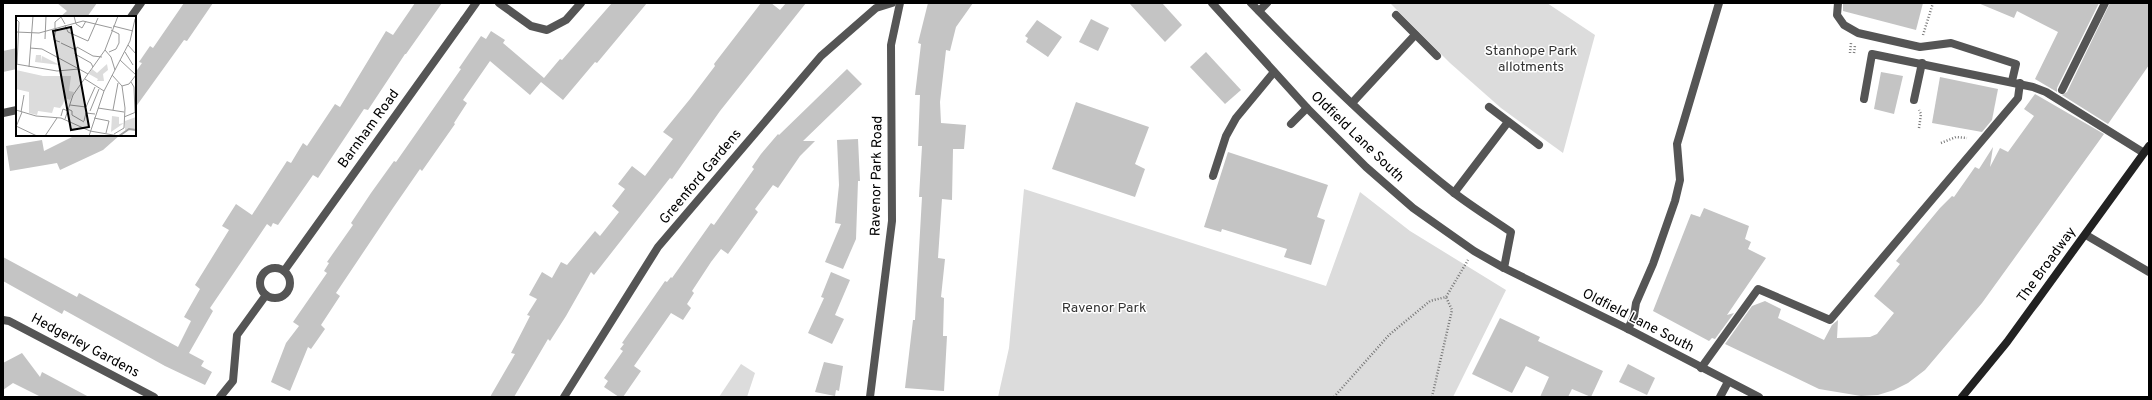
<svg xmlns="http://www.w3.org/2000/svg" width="2152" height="400" font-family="Overpass,sans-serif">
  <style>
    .green { fill: #dcdcdc }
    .building { fill: #c4c4c4 }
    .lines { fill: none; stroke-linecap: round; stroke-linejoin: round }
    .path { stroke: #777; stroke-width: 2.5; stroke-dasharray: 1 2; stroke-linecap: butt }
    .service { stroke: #555; stroke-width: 8 }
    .minor { stroke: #555; stroke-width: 8 }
    .tertiary { stroke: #555; stroke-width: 8 }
    .secondary { stroke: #222; stroke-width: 8 }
    .labels { text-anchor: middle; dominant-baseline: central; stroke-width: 3; stroke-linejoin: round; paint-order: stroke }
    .park-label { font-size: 14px; fill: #333; stroke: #fff }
    .street-label { font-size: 14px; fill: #000; stroke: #fff }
    .inset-river { fill: none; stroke: #a3a3a3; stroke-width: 2 }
    .inset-road { fill: none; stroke: #999; stroke-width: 1 }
    .view { fill: #000; fill-opacity: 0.15; stroke: #000; stroke-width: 2 }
    .inset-edge { fill: none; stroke: #000; stroke-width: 2 }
  </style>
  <rect width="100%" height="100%" fill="#fff"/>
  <g class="green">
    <path d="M1390 3H1547L1595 35 1563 153 1501 108 1450 63Z"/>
    <path d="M1024 189 1326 286 1360 192 1410 231 1506 290 1453 397H998L1009 348Z"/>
    <path d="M741 364 755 373 747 397H719Z"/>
  </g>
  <g class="building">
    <path d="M57 3H97L87 17H60L67 11Z"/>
    <path d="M184 3H213L187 41 184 40 135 108V73L142 63 139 62 150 46 153 48Z"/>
    <path d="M415 3H442L406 54H405L368 110 364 109 318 178 313 175 278 225 273 223 271 227 267 224 210 308 213 311 189 353 204 361 201 366 212 372 205 385 165 366 64 310 62 314 3 281V257L77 297 79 293 178 347 191 321 184 317 200 289 195 285 229 230 222 226 236 204 252 215 287 161 291 163 303 143 307 146 335 104 340 107 386 31 393 35Z"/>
    <path d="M612 3H647L597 63 595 62 563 100 541 82 530 95 490 61 463 100 467 103 454 123 455 124 422 171 420 169 393 208 336 293 340 296 321 325 325 329 311 349 308 347 290 391 271 382 286 343 299 326 293 322 327 273 324 271 329 263 327 262 353 225 351 223 371 193 394 161 396 162 461 69 459 68 481 36 486 39 491 31 505 40 503 43 544 78 560 59 562 60Z"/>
    <path d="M761 3H771L780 10 786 3H806L720 111 672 179 670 178 594 275 591 272 566 316 550 341 548 339 514 397H490L515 354 511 353 530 316 527 315 537 299 529 295 542 272 552 278 561 262 567 265 595 231 600 236 619 212 612 206 625 189 618 184 632 166 645 176 673 139 663 132 690 99 715 66 714 64Z"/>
    <path d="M928 3H973L956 27 950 51 946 50 940 102 941 123 966 125 964 149H953L952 200 942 199 938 258 945 259 941 297 944 298 943 336H947L944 391 905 388 913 320H915L922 197H919L922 146H918L920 95H915L921 44 918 43Z"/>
    <path d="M1129 3H1162L1182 25 1165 42Z"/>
    <path d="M1843 3H1923L1916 30 1843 11Z"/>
    <path d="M1978 3H2099L2057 88V92L2035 79 2058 32 2017 11 2014 18Z"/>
    <path d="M2110 3H2149V65L2108 124 2062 95 2067 92Z"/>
    <path d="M1091 19 1109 28 1098 51 1079 42Z"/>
    <path d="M1037 20 1062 37 1048 57 1026 42 1028 38 1025 36Z"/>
    <path d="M17 48V69L3 72V51Z"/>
    <path d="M1206 52 1241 90 1225 104 1190 67Z"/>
    <path d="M847 69 862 84 803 141H815L800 156 778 188 773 185 755 209 758 212 728 254 721 249 711 262 692 291 694 293 687 304 691 308 683 320 671 313 634 366 641 371 623 397H619L604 387 608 381 604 378 623 351 620 349 624 344 622 343 665 281 667 282 671 277 672 278 711 223 714 225 754 169 752 167 761 154 778 134 779 135Z"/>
    <path d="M1881 72 1903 76 1894 114 1874 109Z"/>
    <path d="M1940 77 1998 89 1992 120 1982 132 1932 123Z"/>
    <path d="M2035 94 2104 134 1982 303 1925 370 1908 383 1894 390 1878 395 1861 396 1819 389 1725 344 1752 306 1765 301 1781 309 1778 318 1824 340 1832 325 1838 320 1837 338 1870 337 1877 334 1894 313 1874 296 1900 264 1896 261 1940 208 1952 196 1954 197 1975 167 1979 169 1993 147 1990 167 2000 148 2008 152 2034 116 2024 109Z"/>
    <path d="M1076 102 1149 127 1135 164 1145 169 1135 197 1052 169Z"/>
    <path d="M76 135H120L103 150 60 170 57 163 10 171 6 146 42 140 44 151Z"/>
    <path d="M858 139 860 181H858L856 239 843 269 825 262 841 224 835 223 839 185 837 140Z"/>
    <path d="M1228 152 1328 185 1317 217 1325 220 1311 265 1284 257 1287 249 1222 229 1221 232 1204 227Z"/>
    <path d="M1704 208 1749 226 1745 239 1751 242 1748 249 1766 258 1727 315 1734 313 1715 339 1712 338 1709 341 1653 311 1691 214 1700 217Z"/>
    <path d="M831 272 850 280 835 315 844 319 832 344 808 333 824 298 821 297Z"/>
    <path d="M1500 318 1540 337 1538 341 1603 371 1591 397 1572 389 1568 397H1540L1549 377 1526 366 1512 393 1472 374Z"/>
    <path d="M22 353 40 377 42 372 89 397H41L13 383 3 390V363Z"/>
    <path d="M824 362 843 366 839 391 836 390 835 396 815 392Z"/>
    <path d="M1628 364 1655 378 1647 395 1619 382Z"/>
  </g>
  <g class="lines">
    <g class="path">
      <path d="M1923 35 1933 3"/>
      <path d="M1850 53 1851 43"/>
      <path d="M1854 53 1855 45"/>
      <path d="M1919 128 1921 114 1919 110"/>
      <path d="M1941 143 1956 137 1967 138"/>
      <path d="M1334 397 1389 335 1430 301 1446 297 1468 260"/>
      <path d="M1432 397 1452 310 1446 297"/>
    </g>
    <g class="service">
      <path d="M1838 3 1837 15 1844 25 1858 33 1920 47 1951 43 2016 64 2012 81"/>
      <path d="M1259 11 1267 3"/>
      <path d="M1396 15 1437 56"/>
      <path d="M464 20 476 3"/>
      <path d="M2062 90 2105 3"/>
      <path d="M1864 99 1872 54 2033 87 2046 92 2144 153"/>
      <path d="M1914 100 1922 63"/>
      <path d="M1352 103 1415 35"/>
      <path d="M1489 107 1539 145"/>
      <path d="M1291 124 1307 108"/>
      <path d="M1213 176 1226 136 1236 118 1274 72"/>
      <path d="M1454 193 1508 122"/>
      <path d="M1701 368 1758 289 1830 320 2018 98 2020 83"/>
      <path d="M1720 397 1728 382"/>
    </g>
    <g class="minor">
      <path d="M499 3 531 26 547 30 566 20 581 3"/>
      <path d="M1251 3C1315 69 1381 135 1453 192 1471 206 1492 219 1511 232L1504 268"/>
      <path d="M131 17 141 3"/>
      <path d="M3 113 17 110"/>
      <path d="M2086 235 2149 272"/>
      <circle cx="275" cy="283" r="15"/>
      <path d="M284 271 464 20"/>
      <path d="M3 320 9 321 154 397"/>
      <path d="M1628 329 1634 316 1636 303 1653 264 1675 201 1680 180 1677 144 1719 3"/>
      <path d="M220 397 233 381 237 335 266 295"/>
      <path d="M564 397 658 247 821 56 876 8 892 3"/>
      <path d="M870 397 892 221 891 45 900 3"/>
    </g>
    <path class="tertiary" d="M1212 3 1307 108 1366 167 1413 208 1474 251 1504 268 1628 329 1759 397"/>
    <path class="secondary" d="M1962 397 2007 342 2149 146"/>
  </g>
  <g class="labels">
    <g class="park-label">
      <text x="1531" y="51">Stanhope Park<tspan x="1531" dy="16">allotments</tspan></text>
      <text x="1104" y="308">Ravenor Park</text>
    </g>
    <g class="street-label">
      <text transform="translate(369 129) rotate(-54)">Barnham Road</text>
      <text transform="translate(1357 137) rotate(44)">Oldfield Lane South</text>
      <text transform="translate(877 176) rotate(-89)">Ravenor Park Road</text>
      <text transform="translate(701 177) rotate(-50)">Greenford Gardens</text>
      <text transform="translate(2047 265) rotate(-54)">The Broadway</text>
      <text transform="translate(1638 321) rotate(27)">Oldfield Lane South</text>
      <text transform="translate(85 346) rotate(28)">Hedgerley Gardens</text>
    </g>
  </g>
  <g transform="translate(16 16)">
    <rect width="120" height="120" fill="#fff"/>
    <path d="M20 39H25L26 46V40L44 49 19 46ZM91 48 92 54 87 58 88 65H81L82 63 73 58 76 53 81 57ZM0 54 27 60H55L53 75 58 76 54 84 49 82 47 88 44 92 38 91 36 97 22 95 21 99 13 97V76L0 73ZM96 100 103 101V108L108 107 95 116ZM120 101V113L109 114V105Z" fill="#dcdcdc"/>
    <path class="inset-river" d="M103 120 113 113 120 114"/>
    <path class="inset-road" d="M58 0 60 8 66 12 70 5M0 3 3 6 1 48M49 9 52 16 72 25 82 2M97 10 117 15M39 12V6L45 1 49 8M40 12 38 24 44 26M0 16 23 17 67 5 96 12M29 23 30 0M45 27 60 34M112 29 120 38M14 32 26 33 63 53M89 34 95 41 99 54M93 36 100 33 103 27V18L95 14M109 36 117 49M104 44 120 59M0 48 41 55 63 53 72 58M13 51 17 0M77 51 75 47 59 38 61 31 77 40 86 41M96 59 106 70 109 92 108 112 98 118M69 63 88 75M115 66 118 71 119 96M106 70 113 68 120 59M54 89 70 91 79 71M82 92 108 96M52 93 56 95V99L68 106M0 94 20 100 45 102 74 115 103 120M97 94 102 67M74 95 83 73M5 96 8 79M45 100 47 93 52 95M108 101 120 96M78 102 93 105 90 117M49 103 57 79 89 34 102 0M68 105 70 97 79 98M0 110 21 120M0 111 6 96M29 120 41 102M73 120 88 75 114 25 119 3"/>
    <path class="view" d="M55 11 73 111 55 114 37 15Z"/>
    <rect width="120" height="120" class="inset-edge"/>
  </g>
  <rect width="2152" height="400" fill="none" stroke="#000000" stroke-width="8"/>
</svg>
